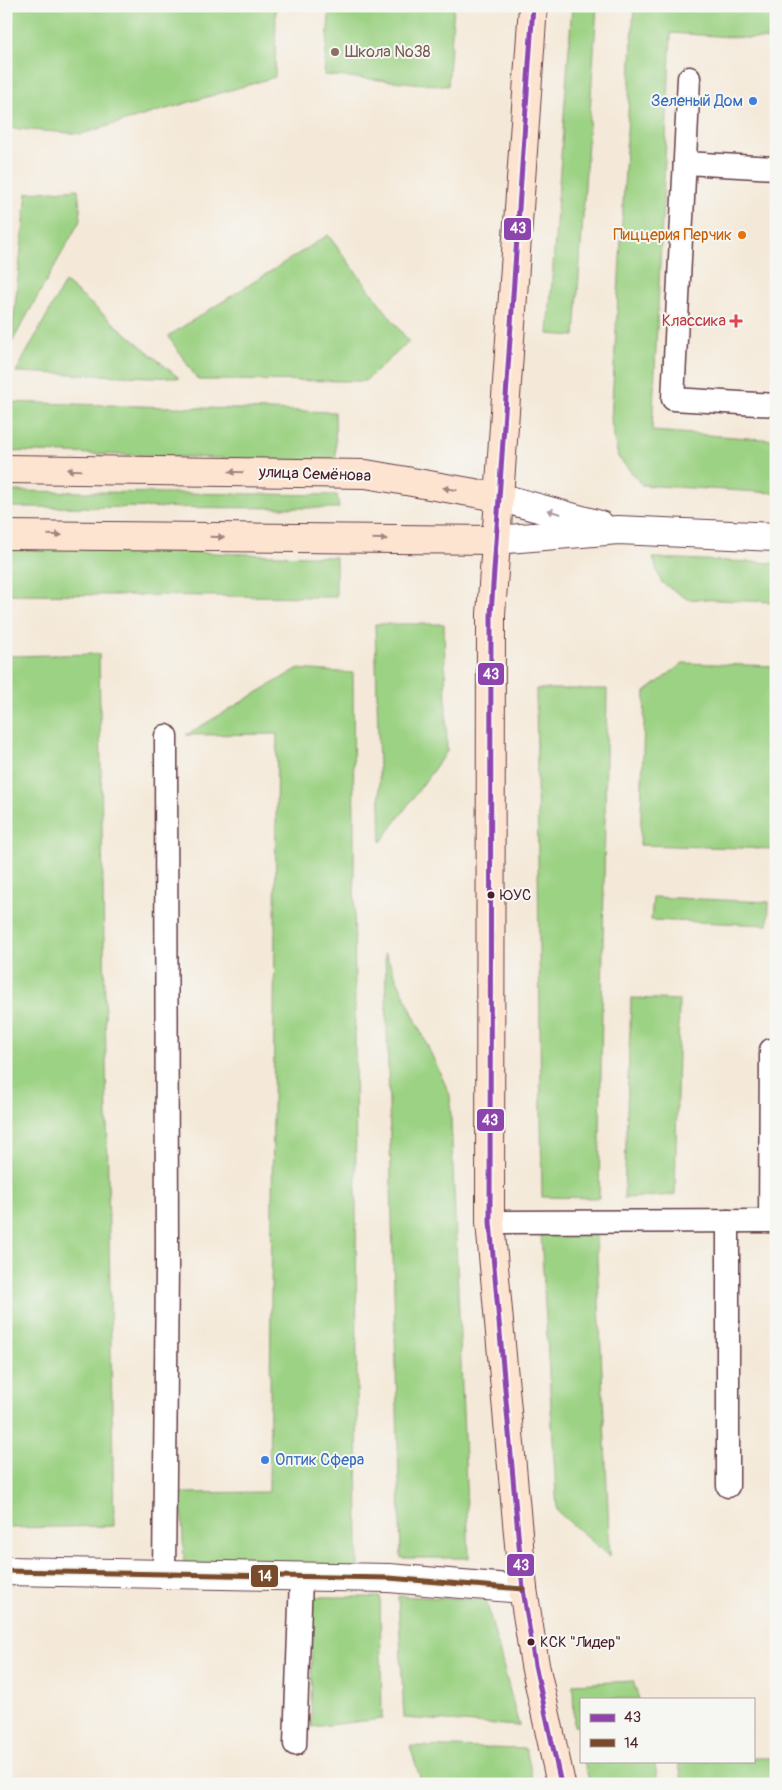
<svg xmlns="http://www.w3.org/2000/svg" width="782" height="1790" font-family="Pangolin,sans-serif">
  <style>
    .green { fill: #9cd283; stroke: #737857 }
    .lines { fill: none; stroke-linecap: round; stroke-linejoin: round }
    .lane-casing { stroke: #643d45; stroke-width: 25 }
    .street-casing { stroke: #643d45; stroke-width: 30 }
    .secondary-casing { stroke: #643d45; stroke-width: 30 }
    .lane { stroke: #fff; stroke-width: 22 }
    .street { stroke: #fff; stroke-width: 28 }
    .secondary { stroke: #fde4d1; stroke-width: 28 }
    .bus-1-casing { stroke: #f6f6f2; stroke-width: 9 }
    .bus-2-casing { stroke: #f6f6f2; stroke-width: 9 }
    .bus-1 { stroke: #8e44ad; stroke-width: 5 }
    .bus-2 { stroke: #7a4b2a; stroke-width: 5 }
    .oneway { fill: #a4827e }
    .oneway2 { fill: #ae9aa0 }
    .education-dot { fill: #8d6e63; stroke: #f6f6f2; stroke-width: 2 }
    .shop-dot { fill: #3f7fe0; stroke: #f6f6f2; stroke-width: 2 }
    .food-dot { fill: #e8710a; stroke: #f6f6f2; stroke-width: 2 }
    .health-dot { fill: #e0444e; stroke: #f6f6f2; stroke-width: 2 }
    .bus-dot { fill: #4a1f2b; stroke: #f6f6f2; stroke-width: 2 }
    .labels { text-anchor: middle; dominant-baseline: central; stroke-width: 4; stroke-linejoin: round; paint-order: stroke }
    .bus-label { font-size: 15px; fill: #4a1f2b; stroke: #f6f6f2; text-anchor: start }
    .education-label { font-size: 16px; fill: #785e54; stroke: #f6f6f2; text-anchor: start }
    .shop-label { font-size: 16px; fill: #366cbe; stroke: #f6f6f2; text-anchor: end }
    .food-label { font-size: 16px; fill: #c56008; stroke: #f6f6f2; text-anchor: end }
    .health-label { font-size: 16px; fill: #be3a42; stroke: #f6f6f2; text-anchor: end }
    .street-label { font-size: 16px; fill: #4a1f2b; stroke: #f6f6f2 }
    .line-badge { stroke: #f6f6f2; stroke-width: 2 }
    .badge-label { font-size: 14px; text-anchor: middle; font-weight: bold; fill: #fff }
  </style>
  <rect width="100%" height="100%" fill="#f6f6f2"/>
  <filter id="ink" filterUnits="userSpaceOnUse"><feTurbulence type="fractalNoise" baseFrequency=".02" numOctaves="2"/><feDisplacementMap in="SourceGraphic" scale="10" xChannelSelector="R" yChannelSelector="G"/><feConvolveMatrix kernelMatrix="1 2 1 2 8 2 1 2 1" color-interpolation-filters="sRGB"/></filter>
  <filter id="wash" filterUnits="userSpaceOnUse"><feTurbulence type="fractalNoise" baseFrequency=".0096" numOctaves="4" result="noise"/><feDisplacementMap in="SourceGraphic" scale="20" xChannelSelector="R" yChannelSelector="G"/><feGaussianBlur stdDeviation="1.12" result="paint"/><feColorMatrix in="noise" values="0 0 0 0 0 0 0 0 0 0 0 0 0 0 0 0 0 1.4 0 .05"/><feComposite in="paint" operator="in"/></filter>
  <g filter="url(#wash)">
    <rect width="100%" height="100%" fill="#f4e9d8"/>
    <g class="green">
      <path d="M6 6H276L275 77 81 134 6 128Z"/>
      <path d="M330 6H454L448 86 324 75Z"/>
      <path d="M572 6H597L575 336 548 334Z"/>
      <path d="M634 6H776V40L671 33 652 431 776 440V493L642 485 618 457 611 421Z"/>
      <path d="M78 189 81 219 11 344 27 193Z"/>
      <path d="M328 235 409 342 365 381 198 380 168 336Z"/>
      <path d="M65 282 179 378 16 372Z"/>
      <path d="M6 402 335 412 336 462 6 451Z"/>
      <path d="M6 491 337 495 339 508 6 507Z"/>
      <path d="M6 546 336 557V597L6 594Z"/>
      <path d="M653 558 776 563V602L687 599 661 582Z"/>
      <path d="M375 624H444L447 751 381 842Z"/>
      <path d="M99 654 114 1526 6 1528V656Z"/>
      <path d="M683 663 776 666V849L640 845 645 692Z"/>
      <path d="M297 669 353 673 358 1569 184 1564 181 1493 269 1492 277 734 186 735Z"/>
      <path d="M536 689H607L599 1198 542 1197Z"/>
      <path d="M653 897 769 902 768 925 651 920Z"/>
      <path d="M385 953 450 1095 469 1558H401Z"/>
      <path d="M631 998 679 1000 675 1195 624 1198Z"/>
      <path d="M541 1234H596L610 1557 557 1511Z"/>
      <path d="M398 1596 486 1600 519 1726 404 1718Z"/>
      <path d="M312 1597H380L382 1719 311 1727Z"/>
      <path d="M633 1681 639 1699H581V1726H574L573 1684Z"/>
      <path d="M410 1746 526 1749 534 1784H422Z"/>
      <path d="M753 1758H776V1784H683L678 1761H753Z"/>
      <path d="M584 1761H654L659 1784H590Z"/>
    </g>
  </g>
  <g filter="url(#ink)">
    <g class="lines">
      <g class="lane-casing">
        <g id="lane">
          <path d="M689 78 673 399 776 405"/>
          <path d="M685 163 776 168"/>
          <path d="M728 1221V1486"/>
          <path d="M770 1221 771 1050"/>
          <path d="M490 1222 776 1221"/>
          <path d="M164 1574 167 1268 166 736"/>
          <path d="M295 1744 301 1578"/>
        </g>
      </g>
      <g class="street-casing">
        <g id="street">
          <path d="M498 497 600 525"/>
          <path d="M495 540 618 530 776 537"/>
          <path d="M6 1571 389 1578 523 1589"/>
        </g>
      </g>
      <g class="secondary-casing">
        <g id="secondary">
          <path d="M533 6 491 614 490 1222 523 1589 535 1665 561 1784"/>
          <path d="M6 469 366 474 498 497"/>
          <path d="M6 535 495 540"/>
        </g>
      </g>
      <use href="#lane" class="lane"/>
      <use href="#street" class="street"/>
      <use href="#secondary" class="secondary"/>
      <g class="bus-1-casing">
        <path id="bus-1" d="M533 6 491 614 490 1222 523 1589 535 1665 561 1784"/>
      </g>
      <g class="bus-2-casing">
        <path id="bus-2" d="M6 1571 389 1578 523 1589"/>
      </g>
      <use href="#bus-1" class="bus-1"/>
      <use href="#bus-2" class="bus-2"/>
    </g>
    <defs><path id="oneway-solid" d="M-6-.8H1V-3.2L6.5 0L1 3.2V.8H-6Z" transform="scale(1.25)"/></defs>
    <g class="oneway">
      <use href="#oneway-solid" transform="translate(74 470) rotate(-179)"/>
      <use href="#oneway-solid" transform="translate(236 472) rotate(-179)"/>
      <use href="#oneway-solid" transform="translate(450 489) rotate(-170)"/>
      <use href="#oneway-solid" transform="translate(55 535) rotate(1)"/>
      <use href="#oneway-solid" transform="translate(217 537) rotate(1)"/>
      <use href="#oneway-solid" transform="translate(380 539) rotate(1)"/>
    </g>
    <use class="oneway2" href="#oneway-solid" transform="translate(554 512) rotate(-165)"/>
  </g>
  <circle class="education-dot" cx="335" cy="52" r="5"/>
  <g class="shop-dot">
    <circle cx="753" cy="101" r="5"/>
    <circle cx="265" cy="1460" r="5"/>
  </g>
  <circle class="food-dot" cx="742" cy="235" r="5"/>
  <path class="health-dot" d="M733.5 313.5h5v5h5v5h-5v5h-5v-5h-5v-5h5z"/>
  <g class="bus-dot">
    <circle cx="491" cy="895" r="4.5"/>
    <circle cx="531" cy="1642" r="4.5"/>
  </g>
  <g class="labels">
    <g class="bus-label">
      <text x="500" y="895">ЮУС</text>
      <text x="540" y="1642">КСК "Лидер"</text>
    </g>
    <g class="education-label">
      <text x="345" y="52">Школа №38</text>
    </g>
    <g class="shop-label">
      <text x="743" y="101">Зеленый Дом</text>
      <text x="275" y="1460" text-anchor="start">Оптик Сфера</text>
    </g>
    <g class="food-label">
      <text x="732" y="235">Пиццерия Перчик</text>
    </g>
    <g class="health-label">
      <text x="726" y="321">Классика</text>
    </g>
    <g class="street-label">
      <text transform="translate(315 474) rotate(2)">улица Семёнова</text>
    </g>
  </g>
  <g class="line-badge">
    <rect x="503" y="217" width="29" height="24" rx="5" fill="#8e44ad"/>
    <rect x="477" y="662" width="28" height="24" rx="5" fill="#8e44ad"/>
    <rect x="476" y="1108" width="29" height="24" rx="5" fill="#8e44ad"/>
    <rect x="506" y="1553" width="29" height="24" rx="5" fill="#8e44ad"/>
    <rect x="250" y="1564" width="29" height="24" rx="5" fill="#7a4b2a"/>
  </g>
  <g class="badge-label">
    <text x="518" y="233">43</text>
    <text x="491" y="679">43</text>
    <text x="490" y="1125">43</text>
    <text x="521" y="1570">43</text>
    <text x="265" y="1581">14</text>
  </g>
  <rect width="782" height="1790" fill="none" stroke="#f6f6f2" stroke-width="25"/>
  <rect x="580" y="1698" width="175" height="65" fill="#f6f6f2" stroke="#b1a0a2"/>
  <rect x="590" y="1714" width="25" height="8" fill="#8e44ad" stroke="#b1a0a2"/>
  <text x="624" y="1722" font-size="15" fill="#4a1f2b">43</text>
  <rect x="590" y="1739" width="25" height="8" fill="#7a4b2a" stroke="#b1a0a2"/>
  <text x="624" y="1748" font-size="15" fill="#4a1f2b">14</text>
</svg>
